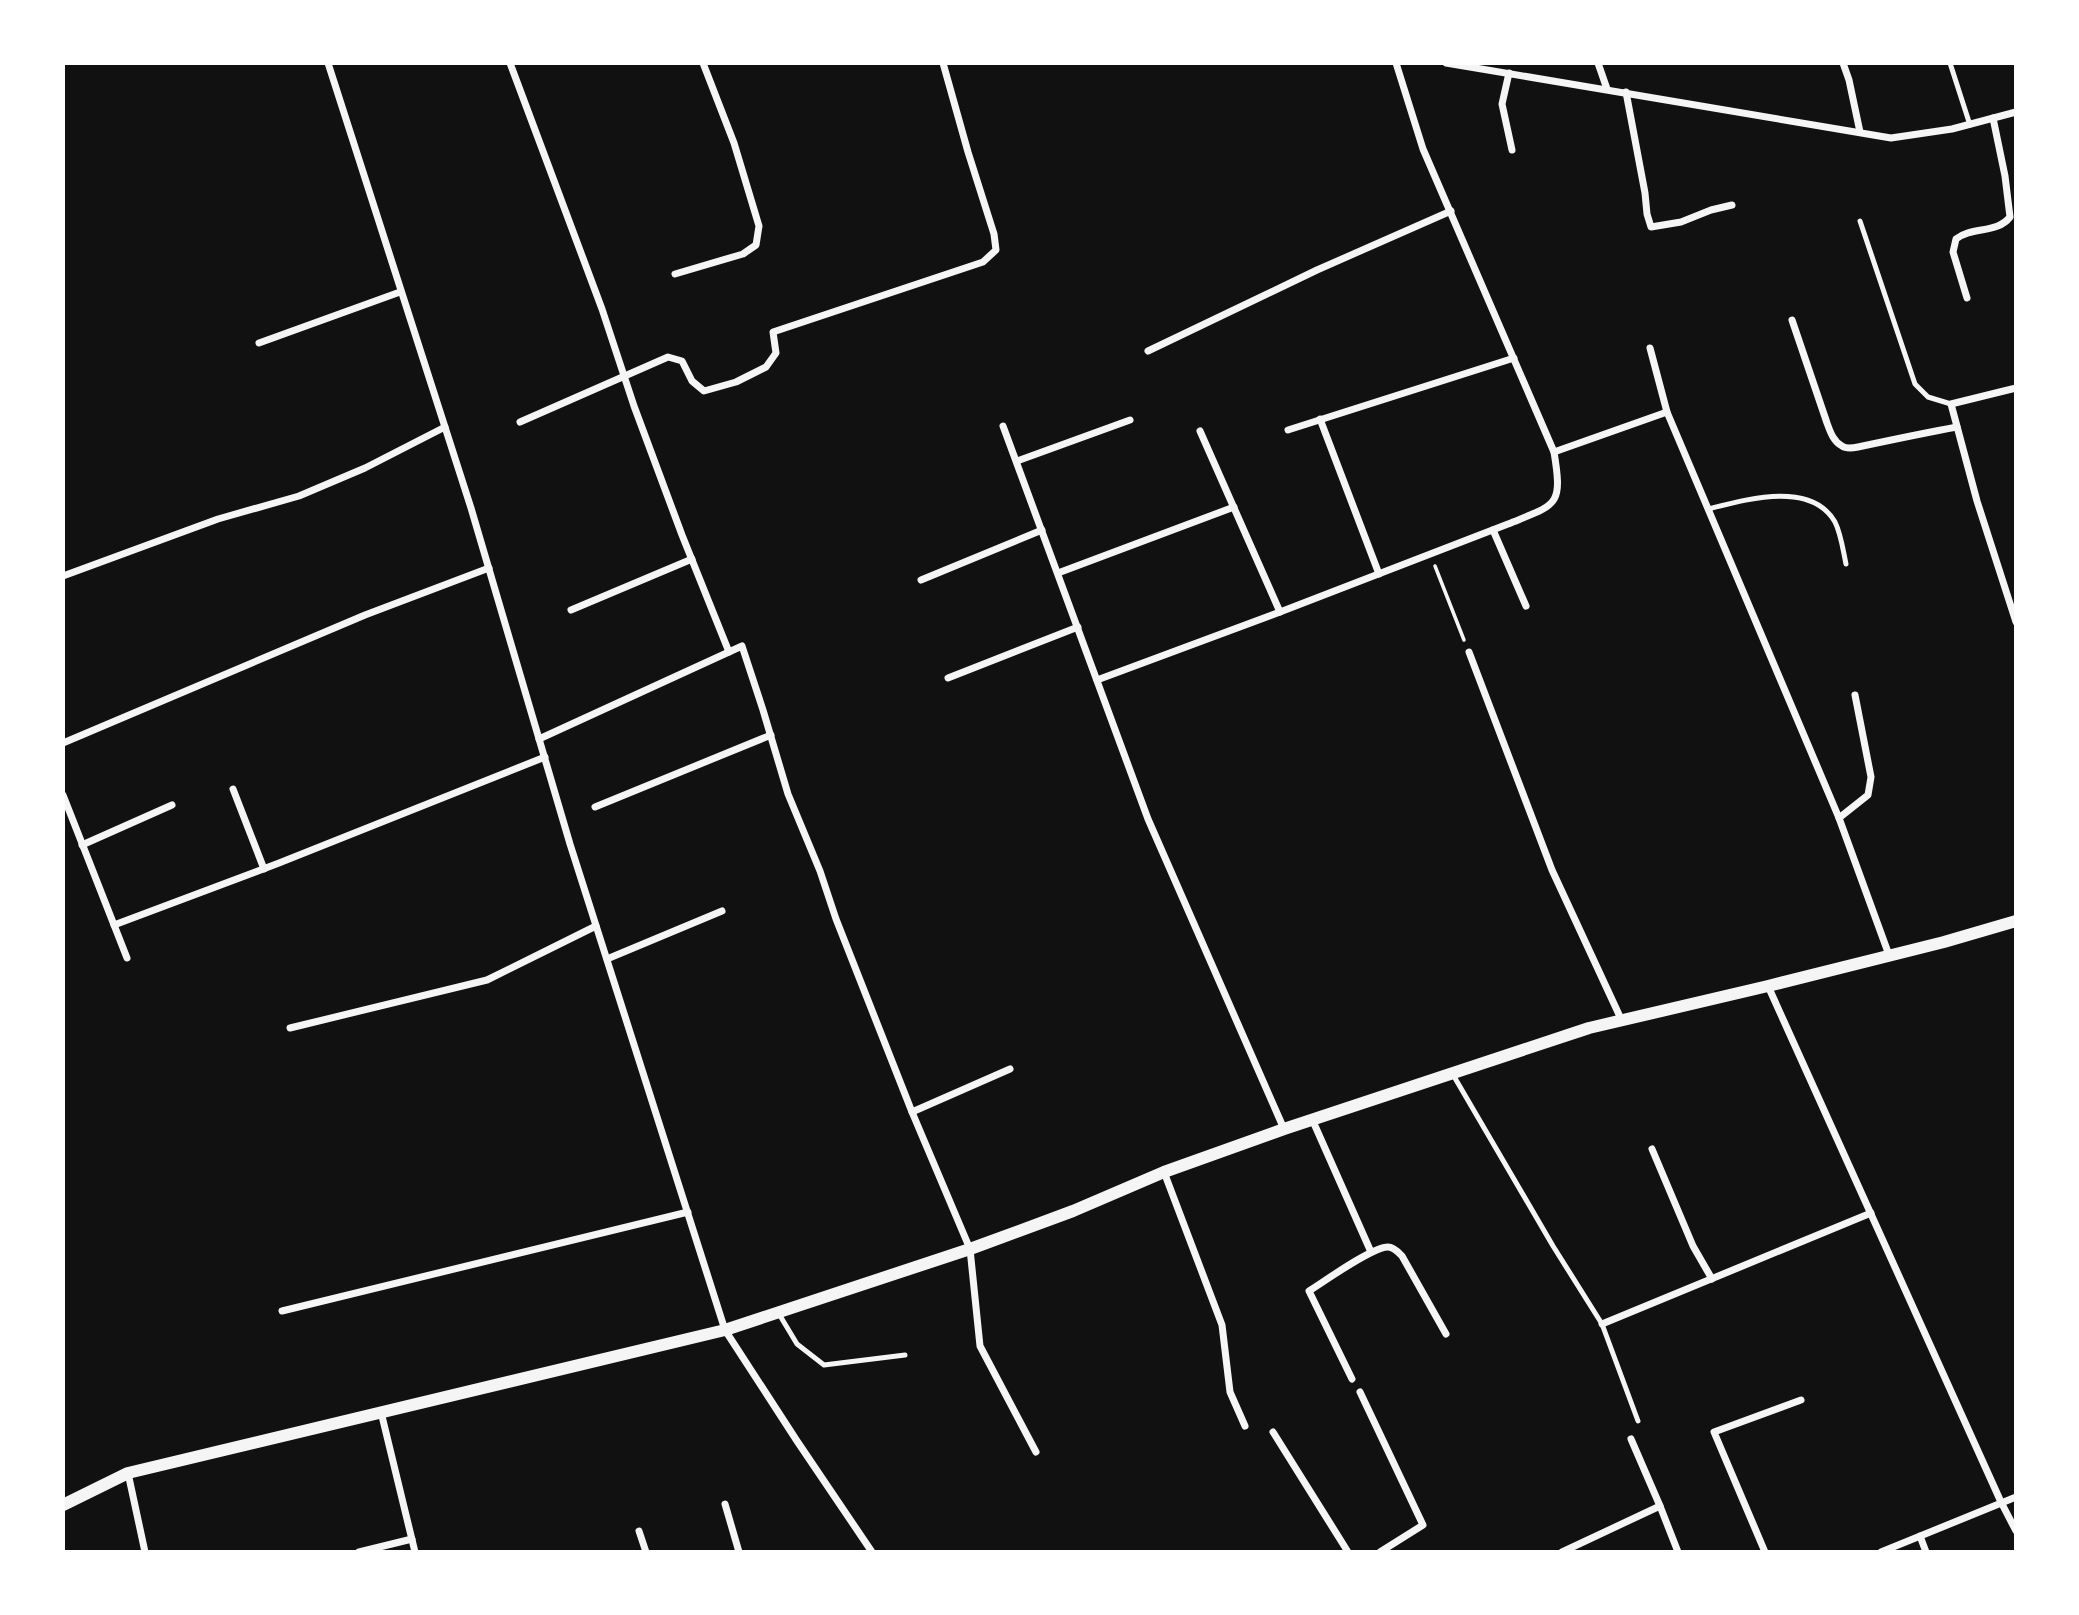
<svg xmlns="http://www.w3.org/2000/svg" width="2079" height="1615" font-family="'Archivo Narrow',sans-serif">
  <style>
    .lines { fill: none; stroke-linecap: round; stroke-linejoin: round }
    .path { stroke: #f5f5f5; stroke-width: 3.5 }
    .service { stroke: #f5f5f5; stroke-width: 5 }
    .minor { stroke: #f5f5f5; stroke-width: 7 }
    .tertiary { stroke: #f5f5f5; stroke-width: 12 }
  </style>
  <rect width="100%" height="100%" fill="#111"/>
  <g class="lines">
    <path class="path" d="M1435 566 1464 640"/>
    <g class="service">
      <path d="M1950 63 1970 125"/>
      <path d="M1860 221 1915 384 1928 397 1951 404"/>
      <path d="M1708 509C1744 500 1811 480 1835 522 1841 534 1843 550 1846 564"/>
      <path d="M1452 1073 1553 1246 1602 1324 1638 1421"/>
      <path d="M779 1314 797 1344 824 1365 905 1355"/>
    </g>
    <g class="minor">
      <path d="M328 63 471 508 570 844 725 1330 797 1441 872 1552"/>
      <path d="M510 63 602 309 634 406 682 535 729 652"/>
      <path d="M1446 63 1891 138 1952 129 2016 112"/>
      <path d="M1598 63 1607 89"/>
      <path d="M1843 63 1849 80 1860 132"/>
      <path d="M1509 73 1502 104 1512 150"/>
      <path d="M1626 92 1645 193 1647 214 1651 227 1681 222 1711 210 1732 205"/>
      <path d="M675 274 743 254 756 245 759 226 734 143 703 63"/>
      <path d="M1967 298 1953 252 1956 239C1972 226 1997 234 2010 217L2005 176 1993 118"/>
      <path d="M1792 320 1827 423C1830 431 1833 441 1842 446 1846 449 1853 448 1858 447 1891 440 1924 433 1957 427"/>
      <path d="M259 343 400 292"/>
      <path d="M1650 348 1667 412 1839 818 1889 955"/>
      <path d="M1148 351 1317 270 1451 211"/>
      <path d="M2016 388 1951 404 1977 501 2016 622"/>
      <path d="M1320 419 1379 574"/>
      <path d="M520 422 668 357 682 361 692 381 704 391 736 382 766 367 776 353 773 332 983 262 996 250 994 234 968 152 943 63"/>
      <path d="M1003 426 1148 819 1284 1129"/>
      <path d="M1288 430 1514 358"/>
      <path d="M1200 431 1280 612"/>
      <path d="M1554 452 1667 412"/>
      <path d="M1017 461 1130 420"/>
      <path d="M1493 530 1526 606"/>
      <path d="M1058 573 1234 507"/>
      <path d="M63 576 218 519 299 496 365 468 445 427"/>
      <path d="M921 580 1042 530"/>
      <path d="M571 610 692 559"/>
      <path d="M1469 652 1552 870 1622 1021"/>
      <path d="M948 678 1078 627"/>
      <path d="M1097 680 1280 612 1508 524C1557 504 1563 507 1554 452L1423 149 1396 63"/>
      <path d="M539 739 742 646 763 710 788 794 820 871 836 919 912 1112 970 1249 980 1346 1036 1452"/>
      <path d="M63 743 365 615 489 568"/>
      <path d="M233 789 264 869"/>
      <path d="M63 795 127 958"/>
      <path d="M595 807 771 735"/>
      <path d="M1839 818 1868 795 1871 777 1855 695"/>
      <path d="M82 845 172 805"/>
      <path d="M114 925 279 863 545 757"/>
      <path d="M607 959 722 911"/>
      <path d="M1768 986 2001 1502 2016 1531"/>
      <path d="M290 1028 487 980 596 926"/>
      <path d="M912 1112 1010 1069"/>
      <path d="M1312 1119 1371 1252"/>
      <path d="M1652 1149 1693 1246 1712 1279"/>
      <path d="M1164 1172 1222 1325 1230 1392 1245 1426"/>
      <path d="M282 1311 688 1212"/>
      <path d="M1602 1324 1871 1213"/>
      <path d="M1352 1379 1309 1291C1325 1281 1372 1247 1388 1247 1394 1247 1399 1253 1402 1256L1446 1334"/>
      <path d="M1360 1392 1423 1525 1380 1552"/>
      <path d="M381 1412 415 1552"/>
      <path d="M1273 1432 1348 1552"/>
      <path d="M1631 1439 1660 1506"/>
      <path d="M128 1473 145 1552"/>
      <path d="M725 1504 739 1552"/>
      <path d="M639 1531 646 1552"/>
      <path d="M1920 1536 1926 1552"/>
      <path d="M359 1552 412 1539"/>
      <path d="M1562 1552 1660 1506 1678 1552"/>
      <path d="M1765 1552 1714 1432 1801 1400"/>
      <path d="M1881 1552 2016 1497"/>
    </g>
    <path class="tertiary" d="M63 1505 128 1473 725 1330 970 1249 1073 1211 1164 1172 1284 1129 1589 1028 1768 986 1944 942 2016 921"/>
  </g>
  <rect width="2079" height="1615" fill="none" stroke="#ffffff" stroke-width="130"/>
</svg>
